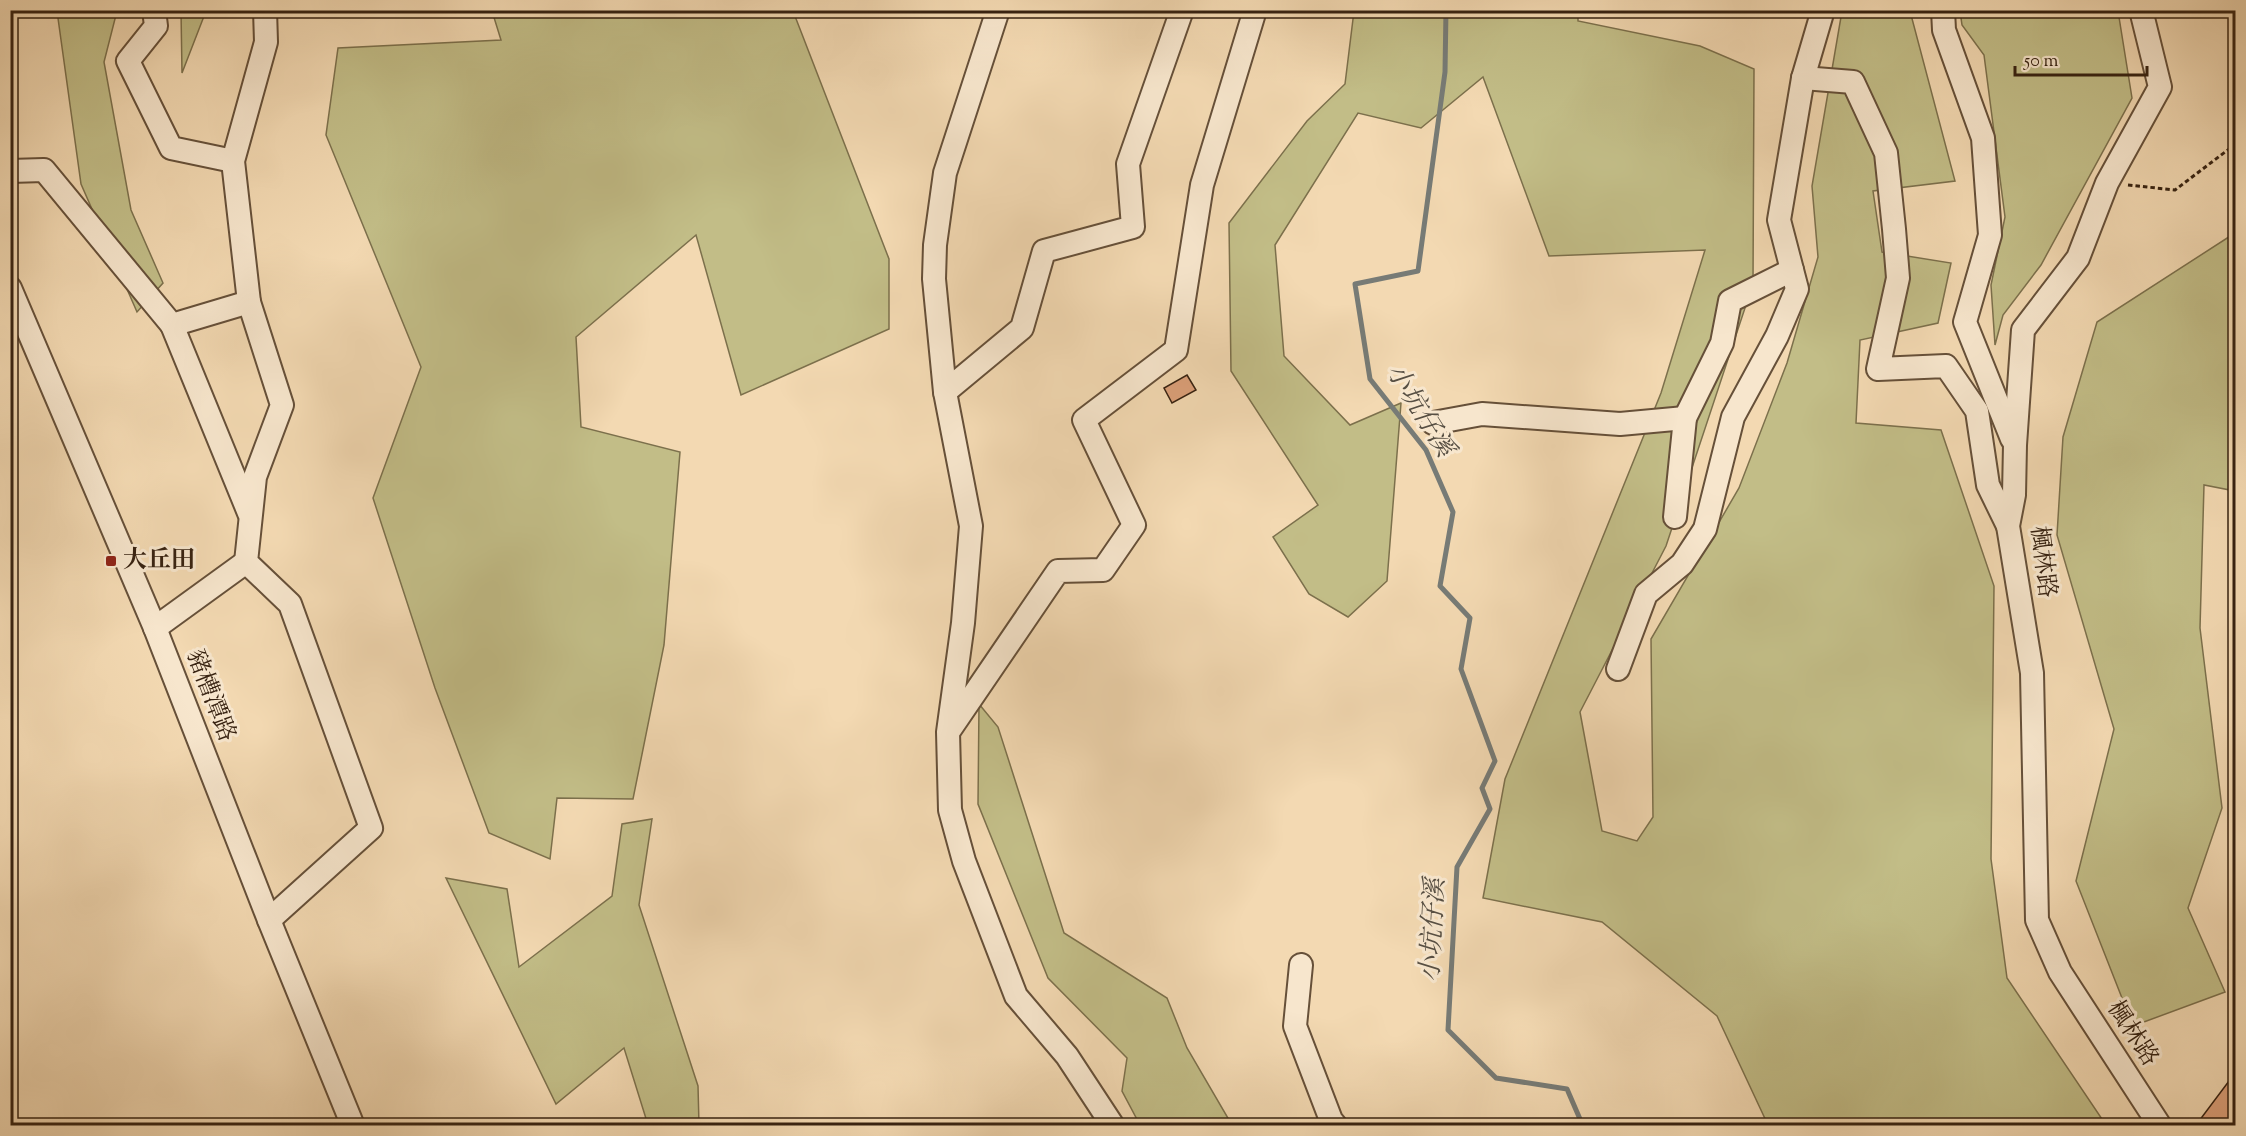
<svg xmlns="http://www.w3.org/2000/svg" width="2246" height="1136" font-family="'Sorts Mill Goudy','Noto Serif TC',serif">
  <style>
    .green { fill: #c2bd87; stroke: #7c704c; stroke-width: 1.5 }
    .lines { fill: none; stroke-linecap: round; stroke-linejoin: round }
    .stream { stroke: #777b76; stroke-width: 5 }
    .building { fill: #dca079; stroke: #372211; stroke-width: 1.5 }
    .minor-casing { stroke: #665039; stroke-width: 26 }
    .path { stroke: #372211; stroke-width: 3; stroke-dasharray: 4.5 3; stroke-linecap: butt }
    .minor { stroke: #f7e6cd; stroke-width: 22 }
    .poi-dot { fill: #8f2418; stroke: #f7e6cd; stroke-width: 2 }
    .labels { text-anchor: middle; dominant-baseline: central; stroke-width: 6; stroke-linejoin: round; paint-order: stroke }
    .poi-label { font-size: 24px; font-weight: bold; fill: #372211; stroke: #f7e6cd; text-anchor: start }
    .street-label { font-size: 24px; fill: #372211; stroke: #f7e6cd }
    .water-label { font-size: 26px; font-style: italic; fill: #574f43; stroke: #f7e6cd }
  </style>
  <rect width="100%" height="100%" fill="#f3d9b2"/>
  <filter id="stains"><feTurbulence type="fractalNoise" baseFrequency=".00333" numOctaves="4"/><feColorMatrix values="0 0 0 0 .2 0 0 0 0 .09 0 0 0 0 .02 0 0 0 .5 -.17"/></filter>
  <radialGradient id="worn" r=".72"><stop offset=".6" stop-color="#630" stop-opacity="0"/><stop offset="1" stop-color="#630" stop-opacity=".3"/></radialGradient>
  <g class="green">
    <path d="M57 11H117L104 62 131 210 163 283 137 312 81 184Z"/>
    <path d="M181 11H206L182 73Z"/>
    <path d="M492 11H793L889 259V329L741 395 696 235 576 337 581 427 680 452 664 645 633 799 557 798 550 859 489 833 435 688 373 498 421 367 326 135 338 48 501 40Z"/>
    <path d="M1354 11H1578V21L1700 46 1754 69 1753 284 1666 546 1580 712 1602 831 1637 841 1653 817 1651 639 1739 488 1787 363 1818 257 1812 186 1842 11H1910L1955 181 1873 191 1882 252 1951 263 1938 323 1860 340 1856 423 1941 430 1994 586 1991 859 2007 978 2106 1125H1768L1717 1016 1602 922 1483 898 1505 779 1661 393 1705 250 1549 256 1483 77 1421 128 1358 113 1275 245 1284 356 1350 425 1401 403 1387 581 1348 617 1309 594 1273 537 1318 505 1231 371 1229 223 1307 121 1345 84Z"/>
    <path d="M1960 11H2118L2132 98 2041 265 2003 315 1995 345 1991 285 2005 217 1984 55 1962 25Z"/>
    <path d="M2235 233V491L2204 485 2200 628 2222 808 2188 908 2225 992 2133 1026 2076 881 2114 729 2057 535 2063 437 2097 322Z"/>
    <path d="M979 704 998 727 1064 933 1167 998 1187 1048 1232 1125H1140L1122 1091 1127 1058 1048 978 978 804Z"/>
    <path d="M652 819 639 905 698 1086 699 1125H648L624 1048 556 1104 446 878 507 889 519 967 612 896 622 824Z"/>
  </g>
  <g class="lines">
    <path class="stream" d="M1446 10 1445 72 1418 271 1355 284 1370 379 1426 450 1453 512 1440 586 1470 618 1461 669 1495 761 1482 788 1490 809 1457 867 1448 1030 1496 1078 1567 1089 1583 1126"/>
  </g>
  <g class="building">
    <path d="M1187 375 1196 390 1172 403 1164 388Z"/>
    <path d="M2235 1073V1125H2196Z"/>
  </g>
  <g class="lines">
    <g class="minor-casing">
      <g id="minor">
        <path d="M154 10 156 26 128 61 171 148 233 161"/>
        <path d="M265 10 266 42 233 161 249 302 282 405 255 477 246 562 290 604 371 828 269 920"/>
        <path d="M998 10 945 173 935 245 934 279 945 392 971 526 963 623 948 732 950 810 964 861 1016 996 1067 1056 1113 1126"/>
        <path d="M1943 10 1944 30 1983 138 1990 235 1965 322 2012 439"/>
        <path d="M2141 10 2160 87 2107 183 2078 258 2023 330 2015 445 2014 495 2008 526 2032 673 2037 920 2060 972 2160 1126"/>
        <path d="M1803 78 1853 82 1886 153 1894 229 1898 278 1878 369 1946 366 1977 411 1988 485 2008 526"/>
        <path d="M10 171 44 170 172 325 249 302"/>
        <path d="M10 288 155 628 269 920 353 1126"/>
        <path d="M172 325 249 513"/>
        <path d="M945 392 1022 328 1044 251 1133 227 1128 164 1182 10"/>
        <path d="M1433 423 1482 414 1620 424 1685 418"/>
        <path d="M1675 517 1685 418 1722 343 1730 301 1792 270"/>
        <path d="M155 628 246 562"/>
        <path d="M1618 669 1646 594 1682 564 1705 529 1733 417 1777 336 1797 289 1779 220 1803 78 1823 10"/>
        <path d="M951 728 1058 571 1103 570 1134 525 1084 420 1176 350 1202 185 1255 10"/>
        <path d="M1301 965 1295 1026 1331 1120 1336 1126"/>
      </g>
    </g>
    <path class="path" d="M2128 185 2175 190 2233 146 2236 124"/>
    <use href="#minor" class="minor"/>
  </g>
  <rect class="poi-dot" x="105" y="555" width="12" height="12" rx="3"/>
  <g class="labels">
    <g class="poi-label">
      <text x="123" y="561">大丘田</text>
    </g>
    <g class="street-label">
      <text transform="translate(2042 562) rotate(83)">楓林路</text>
      <text transform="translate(210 696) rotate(69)">豬槽潭路</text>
      <text transform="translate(2132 1034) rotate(57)">楓林路</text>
    </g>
    <g class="water-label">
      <text transform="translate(1419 411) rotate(58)">小坑仔溪</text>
      <text transform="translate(1434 930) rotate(-87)">小坑仔溪</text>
    </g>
  </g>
  <rect width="2246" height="1136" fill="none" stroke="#f3d9b2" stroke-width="36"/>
  <rect x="12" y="12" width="2222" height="1112" fill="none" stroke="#372211" stroke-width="3"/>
  <rect x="18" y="18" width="2210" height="1100" fill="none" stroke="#372211" stroke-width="1.5"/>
  <path d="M2015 66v9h132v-9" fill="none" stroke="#372211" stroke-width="3"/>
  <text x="2024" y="66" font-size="18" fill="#372211" stroke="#f7e6cd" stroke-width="4.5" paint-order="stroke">50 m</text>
  <rect width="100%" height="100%" filter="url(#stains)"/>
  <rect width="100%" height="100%" fill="url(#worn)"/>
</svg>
